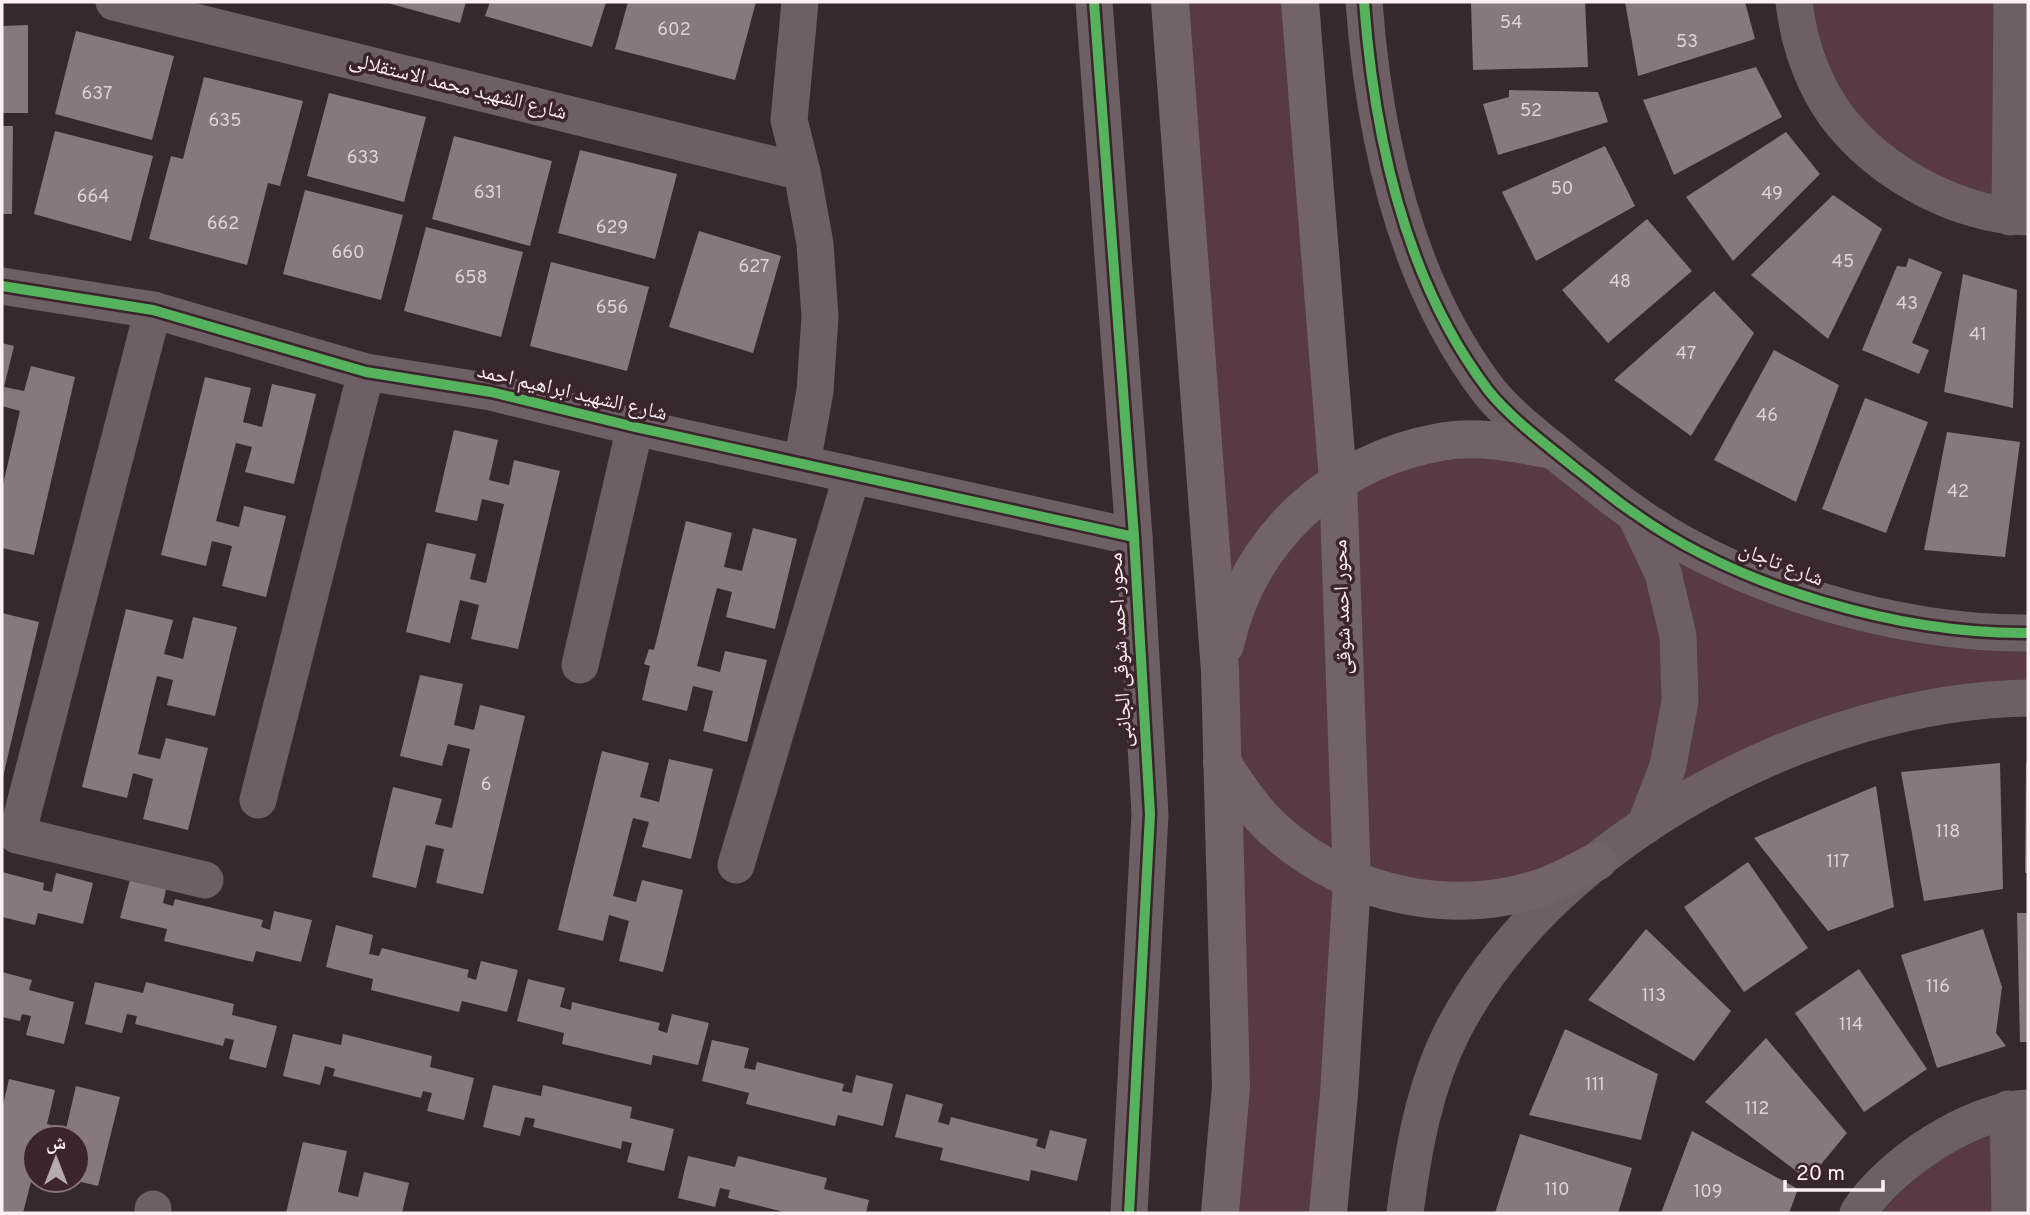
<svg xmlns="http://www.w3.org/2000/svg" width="2030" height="1215" font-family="Overpass,'Noto Naskh Arabic',sans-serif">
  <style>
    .green { fill: #573a43 }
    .building { fill: #85797d }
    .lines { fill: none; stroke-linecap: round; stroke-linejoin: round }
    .minor { stroke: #6c6064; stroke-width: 37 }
    .major { stroke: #716367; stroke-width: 38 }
    .cycleway-casing { stroke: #3b242b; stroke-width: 15 }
    .cycleway { stroke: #56b35d; stroke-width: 10 }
    .labels { text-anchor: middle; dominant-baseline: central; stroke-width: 7; stroke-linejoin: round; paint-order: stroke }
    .number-label { font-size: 18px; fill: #dfd2d6 }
    .street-label { font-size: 21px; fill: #fdf0f3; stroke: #3b242b }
  </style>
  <rect width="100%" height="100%" fill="#36292d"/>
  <g class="green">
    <path d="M1170 2H1300L1338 479 1497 440 1718 561 2028 633V698L1903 712 1540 888 1352 881 1327 1213H1220L1231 1087Z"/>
    <path d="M1794 2H2012L2010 217 1876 158Z"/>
    <path d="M2008 1109 2010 1213H1858Z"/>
  </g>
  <g class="building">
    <path d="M384 2H466L460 23Z"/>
    <path d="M490 2H606L592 47 485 16Z"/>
    <path d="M628 2H756L735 80 615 49Z"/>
    <path d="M1471 2H1585L1588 67 1473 70Z"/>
    <path d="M1625 2H1745L1755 39 1638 76Z"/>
    <path d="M28 25V113H2V26Z"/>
    <path d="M76 31 174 56 152 140 55 114Z"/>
    <path d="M1756 67 1782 117 1674 175 1643 100Z"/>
    <path d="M204 77 303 101 280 186 268 183 247 265 149 239 171 156 183 159Z"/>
    <path d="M1509 90 1598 92 1608 122 1498 155 1483 104 1509 97Z"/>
    <path d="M329 93 426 117 404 202 307 176Z"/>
    <path d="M2 126H13L12 214H2Z"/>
    <path d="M55 131 153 156 131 241 34 214Z"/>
    <path d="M1786 132 1820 174 1733 261 1686 197Z"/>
    <path d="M454 136 552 161 530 246 432 219Z"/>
    <path d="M1605 146 1635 206 1536 261 1502 192Z"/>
    <path d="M580 150 677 174 655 259 558 233Z"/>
    <path d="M305 190 403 215 381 300 283 274Z"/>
    <path d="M1833 195 1882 229 1828 339 1751 275Z"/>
    <path d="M1647 219 1692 271 1608 343 1562 290Z"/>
    <path d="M426 227 523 252 501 337 404 311Z"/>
    <path d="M699 231 781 256 753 353 669 327Z"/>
    <path d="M1909 258 1942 272 1912 343 1929 350 1919 374 1862 350 1897 266 1906 267Z"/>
    <path d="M551 262 649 287 627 371 530 346Z"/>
    <path d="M1963 274 2017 290 2013 408 1944 392Z"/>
    <path d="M1714 291 1754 333 1691 436 1614 380Z"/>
    <path d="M2 343 14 346 4 387 24 391 31 366 75 377 34 555 2 548V489L20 411 2 406Z"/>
    <path d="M1774 350 1839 385 1796 502 1714 460Z"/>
    <path d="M205 377 251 388 243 422 262 427 272 384 316 394 294 484 245 472 252 447 236 443 216 521 239 527 244 506 286 516 266 597 222 586 232 546 212 541 206 566 161 555Z"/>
    <path d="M1865 398 1928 422 1886 533 1822 509Z"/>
    <path d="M454 430 498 440 489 480 509 485 514 460 560 471 518 649 471 639 479 605 460 600 450 643 406 632 427 543 476 554 470 579 486 583 504 504 482 499 477 521 435 512Z"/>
    <path d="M1947 432 2020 442 2005 557 1924 550Z"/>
    <path d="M686 521 732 533 724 567 742 571 753 528 797 539 775 629 726 617 732 592 717 588 697 666 720 672 725 651 767 660 747 742 703 731 713 691 693 686 687 711 642 700 650 666 644 664 649 649 654 650Z"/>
    <path d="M126 609 173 620 164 654 183 659 193 617 237 627 215 716 167 705 173 680 157 676 138 754 160 759 166 738 208 748 188 830 143 819 153 779 133 773 127 798 82 787Z"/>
    <path d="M2 613 39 622 3 777H2Z"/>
    <path d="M420 675 463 684 454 725 474 730 480 705 525 716 483 894 436 883 444 849 426 845 416 888 372 877 393 787 442 799 435 824 452 828 470 749 448 744 442 766 400 756Z"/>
    <path d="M602 751 649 763 640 797 659 802 669 759 713 769 691 859 642 847 649 822 633 818 613 896 636 902 642 880 683 890 663 972 619 961 629 921 609 915 603 941 558 930Z"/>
    <path d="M2000 763 2003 889 1924 901 1901 772Z"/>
    <path d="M2026 763H2028V873H2025Z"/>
    <path d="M1876 786 1894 907 1828 931 1754 838Z"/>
    <path d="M1748 862 1808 948 1744 992 1684 907Z"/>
    <path d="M2 872 44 883 43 890 52 892 56 873 93 883 83 924 38 913 35 925 2 917Z"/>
    <path d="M131 876 167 885 163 903 173 906 175 899 263 920 261 927 270 930 274 911 312 920 301 962 256 951 253 962 164 941 167 929 120 918Z"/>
    <path d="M2017 913H2028V1042H2020Z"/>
    <path d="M336 925 373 935 369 954 379 956 382 948 469 970 467 977 476 980 481 961 518 970 507 1012 462 1001 459 1012 371 990 373 979 326 967Z"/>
    <path d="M1646 929 1731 1011 1694 1061 1588 1000Z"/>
    <path d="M1983 929 2002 987 1996 1033 2006 1046 1937 1068 1901 955Z"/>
    <path d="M1859 969 1927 1069 1864 1112 1795 1013Z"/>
    <path d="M2 972 32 980 29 990 74 1002 64 1044 26 1035 31 1016 22 1014 20 1021 2 1017Z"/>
    <path d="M528 979 565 988 560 1007 571 1010 572 1002 660 1023 658 1030 667 1033 672 1014 709 1023 698 1065 653 1055 651 1065 562 1044 564 1033 517 1021Z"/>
    <path d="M95 982 143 993 146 982 234 1004 232 1015 277 1026 266 1068 229 1059 234 1040 225 1038 223 1046 135 1024 137 1016 127 1014 122 1033 85 1024Z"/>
    <path d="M1565 1029 1658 1074 1641 1140 1529 1115Z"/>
    <path d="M293 1034 341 1045 343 1034 432 1056 430 1067 474 1078 464 1120 427 1111 432 1093 423 1091 421 1098 333 1076 335 1069 325 1066 320 1085 283 1076Z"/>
    <path d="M1766 1038 1847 1133 1808 1180 1705 1102Z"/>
    <path d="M712 1040 749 1048 744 1068 755 1070 757 1062 844 1084 842 1091 852 1093 856 1075 893 1084 883 1126 838 1115 835 1126 746 1104 749 1093 702 1081Z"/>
    <path d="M9 1079 55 1090 47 1124 66 1129 76 1086 120 1097 98 1186 77 1181V1138H35V1166L23 1213H2V1109Z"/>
    <path d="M493 1085 541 1096 543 1085 632 1107 630 1118 674 1129 664 1171 627 1162 632 1143 622 1141 621 1149 533 1127 535 1119 525 1117 520 1136 483 1127Z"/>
    <path d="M906 1094 943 1104 938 1122 949 1125 951 1117 1038 1139 1036 1146 1045 1149 1050 1130 1087 1139 1077 1181 1031 1170 1029 1181 940 1160 943 1148 895 1137Z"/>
    <path d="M1692 1131 1798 1189 1789 1213H1661Z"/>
    <path d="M1520 1134 1632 1168 1618 1213H1495Z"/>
    <path d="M303 1142 347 1151 338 1192 358 1197 364 1172 409 1183 402 1213H286Z"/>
    <path d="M688 1156 735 1167 738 1156 827 1178 824 1189 869 1200 866 1213H788L728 1198 730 1190 720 1188 715 1207 678 1198Z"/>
  </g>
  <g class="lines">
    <g class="minor">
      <path d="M114 2 802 172"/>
      <path d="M800 2 789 120 802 172 815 244 820 317 815 391 802 463"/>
      <path d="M1094 2 1134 537 1150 814 1129 1213"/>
      <path d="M1364 2C1374 136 1405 281 1488 390 1509 417 1548 446 1575 468 1595 483 1613 499 1634 513 1739 588 1900 634 2028 633"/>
      <path d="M1794 2C1798 36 1809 72 1827 102 1866 166 1954 216 2028 217"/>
      <path d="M2010 217 2012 2"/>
      <path d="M2 286 153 310 366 372 491 392 635 427 1134 537"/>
      <path d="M153 310 17 835 205 880"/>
      <path d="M1635 514 1663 573 1678 636 1680 701 1668 766 1645 826"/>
      <path d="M580 665 635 427"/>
      <path d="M258 800 366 372"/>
      <path d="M736 865 852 475"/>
      <path d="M2008 1109 2010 1213"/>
      <path d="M153 1213V1209"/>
      <path d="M1405 1213C1413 1151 1424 1087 1453 1030 1553 837 1816 701 2028 698"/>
      <path d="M1858 1213C1888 1165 1971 1110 2028 1108"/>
    </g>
    <g class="major">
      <path d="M1170 2 1220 671 1231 1087 1220 1213"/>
      <path d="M1300 2 1338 480 1352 881 1339 1094 1328 1213"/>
      <path d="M1225 645C1248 539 1333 461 1440 442 1478 435 1515 443 1552 450"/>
      <path d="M1222 763C1239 788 1255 814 1279 834 1350 895 1450 917 1540 888 1560 882 1579 870 1598 861"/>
    </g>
    <g class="cycleway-casing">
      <g id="cycleway">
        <path d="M1094 2 1134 537 1150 814 1129 1213"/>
        <path d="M1364 2C1374 136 1405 281 1488 390 1509 417 1548 446 1575 468 1595 483 1613 499 1634 513 1739 588 1900 634 2028 633"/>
        <path d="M2 286 153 310 366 372 491 392 635 427 1134 537"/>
      </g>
    </g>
    <use href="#cycleway" class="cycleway"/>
  </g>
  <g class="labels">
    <g class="number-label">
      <text x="1511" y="23">54</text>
      <text x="674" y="30">602</text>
      <text x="1687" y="42">53</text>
      <text x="97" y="94">637</text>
      <text x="1531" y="111">52</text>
      <text x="225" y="121">635</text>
      <text x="363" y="158">633</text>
      <text x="1562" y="189">50</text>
      <text x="488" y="193">631</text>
      <text x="1772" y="194">49</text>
      <text x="93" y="197">664</text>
      <text x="223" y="224">662</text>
      <text x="612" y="228">629</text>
      <text x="348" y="253">660</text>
      <text x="1843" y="262">45</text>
      <text x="754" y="267">627</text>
      <text x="471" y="278">658</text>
      <text x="1620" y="282">48</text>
      <text x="1907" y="304">43</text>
      <text x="612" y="308">656</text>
      <text x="1978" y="335">41</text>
      <text x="1686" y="354">47</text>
      <text x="1767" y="416">46</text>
      <text x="1958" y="492">42</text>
      <text x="486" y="785">6</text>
      <text x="1948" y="832">118</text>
      <text x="1838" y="862">117</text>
      <text x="1938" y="987">116</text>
      <text x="1654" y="996">113</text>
      <text x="1851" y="1025">114</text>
      <text x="1595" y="1085">111</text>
      <text x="1757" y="1109">112</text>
      <text x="1557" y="1190">110</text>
      <text x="1708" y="1192">109</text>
    </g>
    <g class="street-label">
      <text transform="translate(458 87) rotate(14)">شارع الشهيد محمد الاستقلالى</text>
      <text transform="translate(572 393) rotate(13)">شارع الشهيد ابراهيم احمد</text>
      <text transform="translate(1781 565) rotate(21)">شارع تاجان</text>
      <text transform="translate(1343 607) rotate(-92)">محور احمد شوقى</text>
      <text transform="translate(1121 650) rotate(-93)">محور احمد شوقى الجانبى</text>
    </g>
  </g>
  <rect width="2030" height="1215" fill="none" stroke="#fdf0f3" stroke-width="7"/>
  <g transform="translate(56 1159)"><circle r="33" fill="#3b242b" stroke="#89767b" stroke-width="2"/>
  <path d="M0-5L12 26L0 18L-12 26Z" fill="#b7aaae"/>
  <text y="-10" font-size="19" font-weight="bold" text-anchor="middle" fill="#fdf0f3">ش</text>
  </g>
  <path d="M1785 1180v10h98v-10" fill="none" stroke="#fdf0f3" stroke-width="3.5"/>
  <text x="1796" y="1180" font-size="21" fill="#fdf0f3" stroke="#3b242b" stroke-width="5" paint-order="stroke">20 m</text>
</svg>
